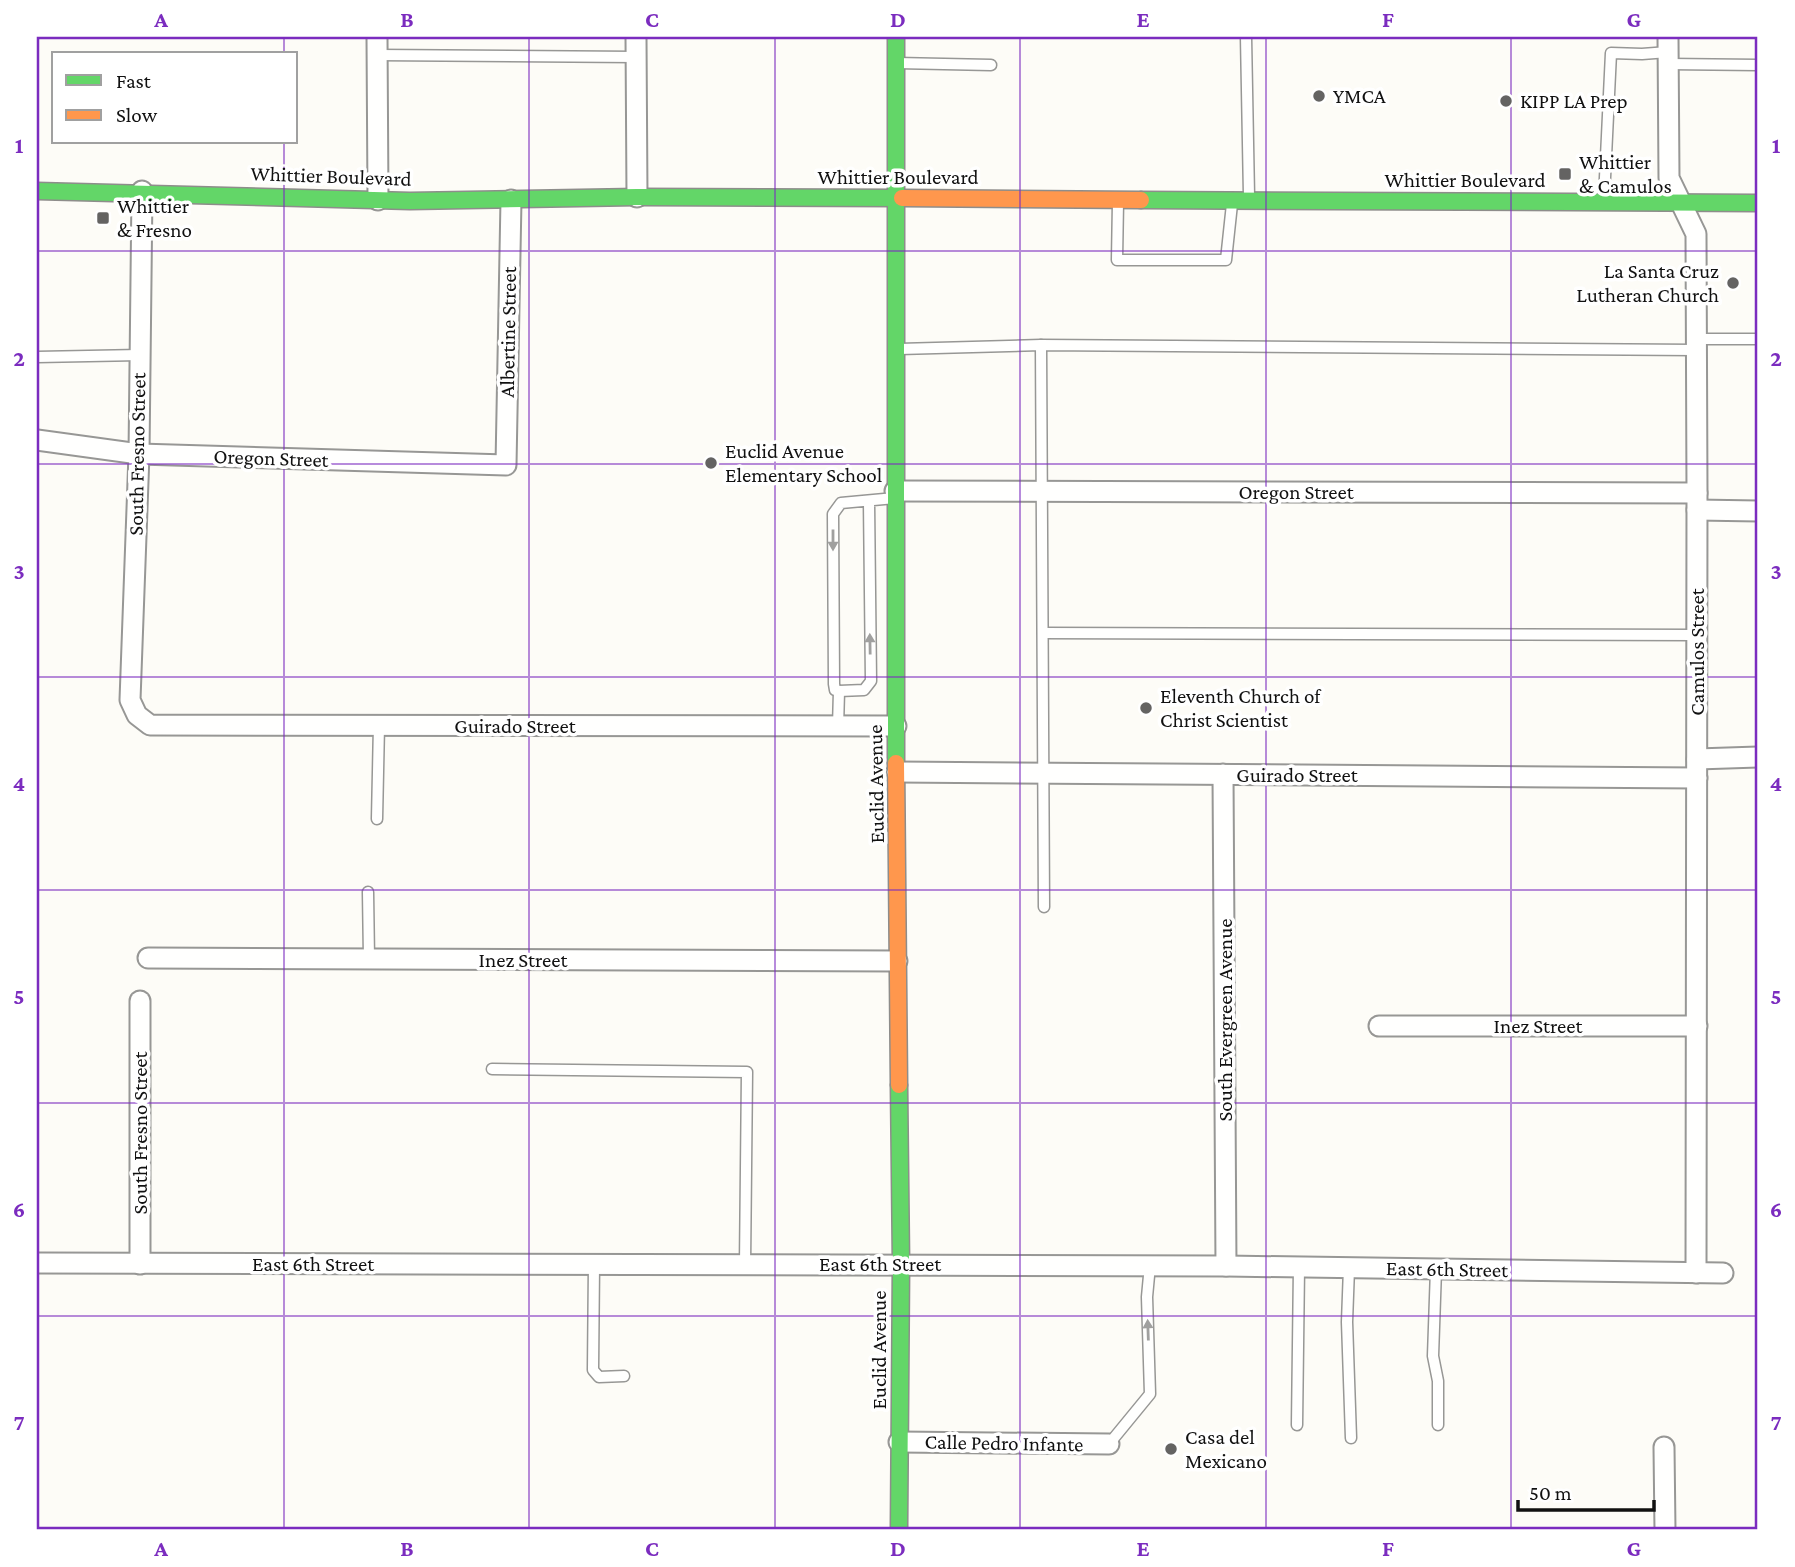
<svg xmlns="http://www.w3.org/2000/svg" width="1795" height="1567" font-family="'Crimson Pro',serif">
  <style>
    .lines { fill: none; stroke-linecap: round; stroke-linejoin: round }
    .lane-casing { stroke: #979795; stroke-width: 13 }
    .street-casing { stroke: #979795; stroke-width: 23 }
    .fast-casing { stroke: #8e8d8b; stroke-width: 19 }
    .slow-casing { stroke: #8e8d8b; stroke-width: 19 }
    .lane { stroke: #fffffe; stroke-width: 10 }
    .street { stroke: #fffffe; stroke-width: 19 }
    .fast { stroke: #63d668; stroke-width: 16 }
    .slow { stroke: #ff974d; stroke-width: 16 }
    .oneway { fill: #a0a09f }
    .grid { fill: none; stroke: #7b2cbf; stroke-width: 2; stroke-opacity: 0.55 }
    .poi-dot { fill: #646362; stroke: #fff; stroke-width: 2.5 }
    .labels { text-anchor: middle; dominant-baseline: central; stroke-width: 7; stroke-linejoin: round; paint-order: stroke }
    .poi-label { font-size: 21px; fill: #111; stroke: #fff; text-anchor: start }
    .street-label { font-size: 21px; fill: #111; stroke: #fff }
    .neatline { fill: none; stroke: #7b2cbf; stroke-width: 2.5 }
    .grid-label { font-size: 23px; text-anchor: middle; font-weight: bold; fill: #7b2cbf }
  </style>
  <rect width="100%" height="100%" fill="#fdfcf7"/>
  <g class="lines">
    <g class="lane-casing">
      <g id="lane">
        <path d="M1246 37 1249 196"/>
        <path d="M377 55 636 57"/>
        <path d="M897 63 991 65"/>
        <path d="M1668 64 1758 65"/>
        <path d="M1604 198 1611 53 1642 54 1668 52"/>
        <path d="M1118 202 1117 260H1226L1232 204"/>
        <path d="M1696 339H1758"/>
        <path d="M1041 345 1044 907"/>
        <path d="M899 349 1041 345 1696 350"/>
        <path d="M37 357 140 355"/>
        <path d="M869 502 871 681 864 690 839 691 835 690 834 684 833 514 841 503 895 498"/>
        <path d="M1043 633 1697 635"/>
        <path d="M838 727 839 691"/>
        <path d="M377 819 379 725"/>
        <path d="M368 892 369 959"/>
        <path d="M492 1069 747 1072 745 1264"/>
        <path d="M594 1264 593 1370 599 1377 624 1376"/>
        <path d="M1349 1268 1347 1322 1351 1438"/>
        <path d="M1436 1269 1433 1356 1438 1381V1425"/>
        <path d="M1297 1425 1299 1267"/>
        <path d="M1109 1444 1150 1394 1147 1297 1150 1265"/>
      </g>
    </g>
    <g class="street-casing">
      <g id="street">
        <path d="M377 37 378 200"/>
        <path d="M636 37 637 197"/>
        <path d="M1668 37 1669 178 1696 234 1697 493 1696 1273"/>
        <path d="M142 191 139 454 130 700 137 715 150 725 896 726"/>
        <path d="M37 440 139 454 506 465 511 200"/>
        <path d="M895 491 1697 493"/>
        <path d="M1697 510 1758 511"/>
        <path d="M1697 759 1758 757"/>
        <path d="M897 772 1697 778"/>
        <path d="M1223 774 1226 1266"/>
        <path d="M148 958 897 961"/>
        <path d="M140 1001V1264"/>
        <path d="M1379 1026H1697"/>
        <path d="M37 1263 1226 1266 1723 1273"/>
        <path d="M899 1442 1109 1444"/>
        <path d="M1664 1447 1665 1530"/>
      </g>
    </g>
    <g class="fast-casing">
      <g id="fast">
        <path d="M896 37V763"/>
        <path d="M37 191 410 201 637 197 902 198"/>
        <path d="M1141 200 1758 203"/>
        <path d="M899 1530 901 1264 899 1085"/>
      </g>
    </g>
    <g class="slow-casing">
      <g id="slow">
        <path d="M902 198 1141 200"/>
        <path d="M896 763 899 1085"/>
      </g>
    </g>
    <use href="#lane" class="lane"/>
    <use href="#street" class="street"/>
    <use href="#fast" class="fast"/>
    <use href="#slow" class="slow"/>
  </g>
  <defs><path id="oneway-solid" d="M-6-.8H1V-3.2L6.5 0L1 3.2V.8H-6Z" transform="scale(1.75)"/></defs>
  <g class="oneway">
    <use href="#oneway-solid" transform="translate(833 540) rotate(90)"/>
    <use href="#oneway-solid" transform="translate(870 644) rotate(-91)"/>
    <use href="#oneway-solid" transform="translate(1148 1330) rotate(-92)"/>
  </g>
  <path class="grid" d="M284 37V54M529 37V1530M775 37V1530M1020 37V1530M1266 37V1530M1511 37V1530M284 142V1530M37 251H1758M37 464H1758M37 677H1758M37 890H1758M37 1103H1758M37 1316H1758"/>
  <g class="poi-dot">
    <circle cx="1319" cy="96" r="7"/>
    <circle cx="1506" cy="101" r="7"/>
    <rect x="1558" y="167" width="14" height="14" rx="3.5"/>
    <rect x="96" y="211" width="14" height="14" rx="3.5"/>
    <circle cx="1733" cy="283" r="7"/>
    <circle cx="711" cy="463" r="7"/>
    <circle cx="1146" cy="708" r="7"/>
    <circle cx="1171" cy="1449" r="7"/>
  </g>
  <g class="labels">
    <g class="poi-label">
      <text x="1333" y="96">YMCA</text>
      <text x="1520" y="101">KIPP LA Prep</text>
      <text x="1579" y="162">Whittier<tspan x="1579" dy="24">&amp; Camulos</tspan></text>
      <text x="117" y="206">Whittier<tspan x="117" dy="24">&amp; Fresno</tspan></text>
      <text x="1719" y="271" text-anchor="end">La Santa Cruz<tspan x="1719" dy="24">Lutheran Church</tspan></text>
      <text x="725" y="451">Euclid Avenue<tspan x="725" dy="24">Elementary School</tspan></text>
      <text x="1160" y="696">Eleventh Church of<tspan x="1160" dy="24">Christ Scientist</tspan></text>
      <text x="1185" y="1437">Casa del<tspan x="1185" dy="24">Mexicano</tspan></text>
    </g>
    <g class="street-label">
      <text transform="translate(331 176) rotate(2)">Whittier Boulevard</text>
      <text x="898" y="177">Whittier Boulevard</text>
      <text x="1465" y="180">Whittier Boulevard</text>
      <text transform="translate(508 332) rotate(-89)">Albertine Street</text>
      <text transform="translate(137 454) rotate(-89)">South Fresno Street</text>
      <text transform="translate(271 458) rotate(2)">Oregon Street</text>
      <text x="1296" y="492">Oregon Street</text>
      <text transform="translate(1697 652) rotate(-90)">Camulos Street</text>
      <text x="515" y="726">Guirado Street</text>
      <text x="1297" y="775">Guirado Street</text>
      <text transform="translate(876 784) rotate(-91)">Euclid Avenue</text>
      <text x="523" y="960">Inez Street</text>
      <text transform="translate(1225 1020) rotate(-90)">South Evergreen Avenue</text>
      <text x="1538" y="1026">Inez Street</text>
      <text transform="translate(140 1133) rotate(-90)">South Fresno Street</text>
      <text x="313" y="1264">East 6th Street</text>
      <text x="880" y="1264">East 6th Street</text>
      <text transform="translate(1447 1269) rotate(1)">East 6th Street</text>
      <text transform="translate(879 1350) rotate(-90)">Euclid Avenue</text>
      <text transform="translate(1004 1443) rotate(1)">Calle Pedro Infante</text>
    </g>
  </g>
  <rect width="1795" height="1567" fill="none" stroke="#ffffff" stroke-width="77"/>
  <rect x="52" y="52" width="245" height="91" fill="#ffffff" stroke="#a0a0a0" stroke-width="2"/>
  <rect x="66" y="75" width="35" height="10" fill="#63d668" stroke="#a0a0a0" stroke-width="2"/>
  <text x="116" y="88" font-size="21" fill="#111111">Fast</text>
  <rect x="66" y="110" width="35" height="10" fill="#ff974d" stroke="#a0a0a0" stroke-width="2"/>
  <text x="116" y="122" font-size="21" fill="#111111">Slow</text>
  <path d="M1518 1500v10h136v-10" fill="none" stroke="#111111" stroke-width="3.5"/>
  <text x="1529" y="1500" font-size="21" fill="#111111" stroke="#ffffff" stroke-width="5" paint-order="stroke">50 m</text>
  <rect x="38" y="38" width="1718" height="1490" class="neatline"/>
  <g class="grid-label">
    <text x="161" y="27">A</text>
    <text x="407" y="27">B</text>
    <text x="652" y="27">C</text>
    <text x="898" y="27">D</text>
    <text x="1143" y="27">E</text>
    <text x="1388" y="27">F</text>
    <text x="1634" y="27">G</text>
    <text x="19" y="153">1</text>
    <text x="1776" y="153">1</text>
    <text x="19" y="366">2</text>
    <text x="1776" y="366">2</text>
    <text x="19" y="579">3</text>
    <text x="1776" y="579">3</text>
    <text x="19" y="791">4</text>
    <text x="1776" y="791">4</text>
    <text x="19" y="1004">5</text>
    <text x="1776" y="1004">5</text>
    <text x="19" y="1217">6</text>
    <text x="1776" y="1217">6</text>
    <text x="19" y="1430">7</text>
    <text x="1776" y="1430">7</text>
    <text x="161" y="1556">A</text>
    <text x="407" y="1556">B</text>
    <text x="652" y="1556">C</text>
    <text x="898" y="1556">D</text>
    <text x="1143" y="1556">E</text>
    <text x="1388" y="1556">F</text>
    <text x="1634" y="1556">G</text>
  </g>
</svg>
